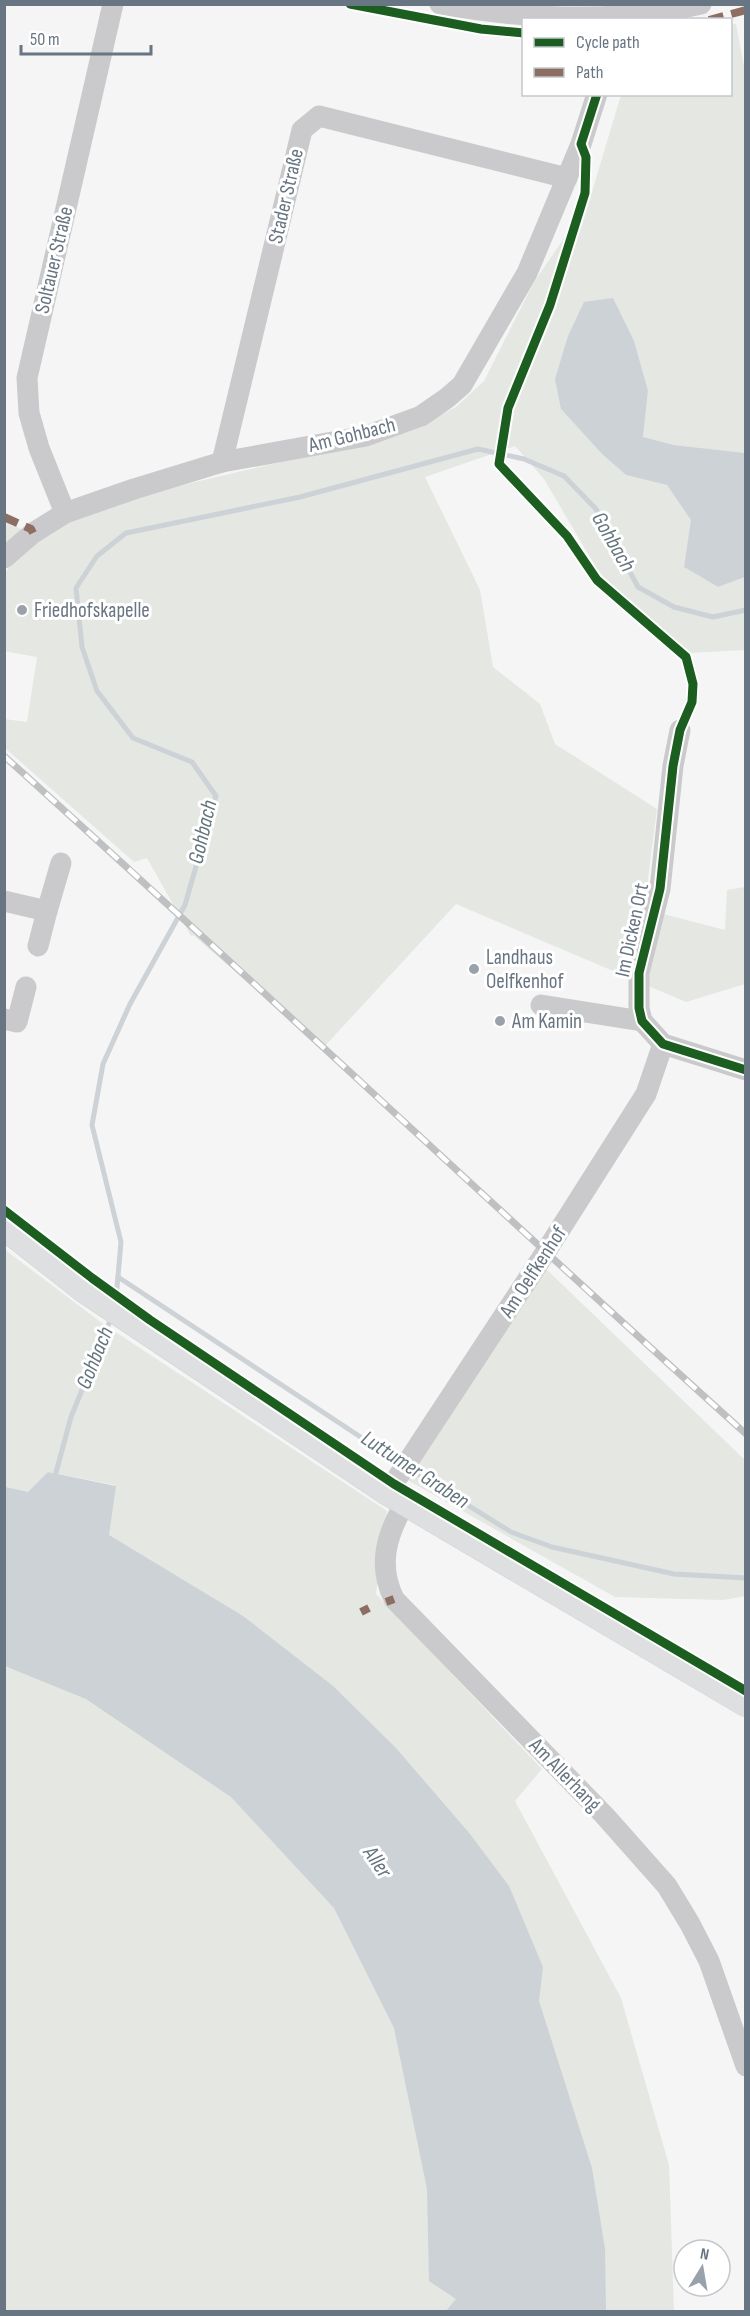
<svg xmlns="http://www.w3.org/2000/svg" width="750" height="2316" font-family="'Sofia Sans Condensed',sans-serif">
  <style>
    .green { fill: #e4e7e2; fill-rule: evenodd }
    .water { fill: #ccd2d6 }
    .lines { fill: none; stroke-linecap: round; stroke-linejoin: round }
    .stream { stroke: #ccd2d6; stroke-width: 5 }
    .major-casing { stroke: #d2d3d4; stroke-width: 28 }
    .minor { stroke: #cacacc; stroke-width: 21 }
    .major { stroke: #dedfe0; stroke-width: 27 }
    .rail-casing { stroke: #bfc0c2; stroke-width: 7 }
    .rail { stroke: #fff; stroke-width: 4.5; stroke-dasharray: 14; stroke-linecap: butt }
    .quiet { stroke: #8d6e63; stroke-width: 8; stroke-dasharray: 15 8; stroke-linecap: butt }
    .cycleway-casing { stroke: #fff; stroke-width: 13 }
    .cycleway { stroke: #1b5e20; stroke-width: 9 }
    .poi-dot { fill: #99a2aa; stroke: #fff; stroke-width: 2 }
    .labels { text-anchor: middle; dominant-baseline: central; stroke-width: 6; stroke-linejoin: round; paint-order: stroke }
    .street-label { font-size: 21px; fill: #687582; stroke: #fff }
    .poi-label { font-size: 21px; fill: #687582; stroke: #fff; text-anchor: start }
    .water-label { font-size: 22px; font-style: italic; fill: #64757e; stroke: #fff }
  </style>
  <rect width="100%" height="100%" fill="#f5f5f5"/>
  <g class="green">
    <path d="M736 24 746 77 745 453 674 445 643 437 648 391 561 409 602 454 626 475 667 485 692 520 684 567 718 587 745 577V650L689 653 604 581 544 479 515 446 425 477 480 590 493 667 540 704 555 744 657 809 644 909 725 930 727 890 745 887V984L686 1002 456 904 323 1048 193 935 191 936 147 858 134 862 5 748 4 719 27 722 37 657 4 651 5 573 32 535 136 496 370 441 428 421 456 407 484 381 534 282 589 202 621 95 730 94 731 25Z"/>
    <path d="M5 521 25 531 5 550Z"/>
    <path d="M4 1249 102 1323 387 1511 376 1594 542 1769 515 1801 621 1998 669 2165 674 2311H5ZM48 1472 115 1485 114 1495 46 1474Z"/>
    <path d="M545 1268 745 1460V1596L723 1600 615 1597 404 1478Z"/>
  </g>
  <g class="water">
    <path d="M613 298 634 341 648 391 643 437 674 445 745 453V577L718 587 684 567 691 520 667 485 626 475 602 454 561 409 555 379 568 336 584 302Z"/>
    <path d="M48 1472 116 1486 109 1535 243 1616 333 1686 396 1748 470 1834 509 1886 543 1967 539 2001 592 2168 605 2249 606 2311H446L456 2299 429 2281 427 2189 394 2028 334 1908 231 1797 86 1699 5 1666V1487L28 1492Z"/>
  </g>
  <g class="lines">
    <g class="stream">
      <path d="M118 1277 400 1463"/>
      <path d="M116 1299 121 1242 92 1125 103 1064 130 1004 185 905 216 796 192 762 133 738 97 691 82 647 76 588 97 556 126 533 300 497 478 449 524 459 564 476 596 509 638 587 674 607 713 617 746 610"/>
      <path d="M408 1468 511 1532 552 1547 674 1574 746 1578"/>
      <path d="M54 1480 71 1417 112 1316"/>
    </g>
    <g class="major-casing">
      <path id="major" d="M4 1226 84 1289 388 1492 746 1703"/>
    </g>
    <g class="minor">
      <path d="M440 4C525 19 615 24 701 4"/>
      <path d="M222 462 302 130 319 116 567 178"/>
      <path d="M65 513 39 448 29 413 27 378 113 4"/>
      <path d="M4 558 33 533 65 513 134 489 222 462 366 436 421 416 447 398 462 385 527 273 581 144 597 94"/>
      <path d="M680 730 673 766 660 889 639 973V1008L642 1021 663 1044 746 1070"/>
      <path d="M4 901 47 911 38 946"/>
      <path d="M47 911 61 863"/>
      <path d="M541 1005 642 1021"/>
      <path d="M4 1019 17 1022 26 987"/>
      <path d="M388 1492 545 1253 646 1094 663 1044"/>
      <path d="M405 1503C387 1534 377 1564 394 1599L605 1816 667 1886 690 1924 709 1961 746 2066"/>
    </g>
    <use href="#major" class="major"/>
    <g class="rail-casing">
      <path id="rail" d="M4 756C253 980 497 1210 746 1434"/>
    </g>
    <use href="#rail" class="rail"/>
    <g class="quiet">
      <path d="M709 20 746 10"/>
      <path d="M4 517 31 529 33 533"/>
      <path d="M386 1602 394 1599"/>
      <path d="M361 1612 369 1608"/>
    </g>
    <g class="cycleway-casing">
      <g id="cycleway">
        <path d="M350 4 481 29 524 33"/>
        <path d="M597 94 581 144 586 157 585 193 550 305 508 408 499 464 567 536 597 580 686 657 693 684 692 702 680 730 673 766 660 889 639 973V1008L642 1021 663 1044 746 1070"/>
        <path d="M4 1210 92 1278 150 1320 394 1484 746 1691"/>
      </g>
    </g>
    <use href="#cycleway" class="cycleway"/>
  </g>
  <g class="poi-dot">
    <circle cx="22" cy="610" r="6"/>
    <circle cx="474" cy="969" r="6"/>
    <circle cx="500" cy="1021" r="6"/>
  </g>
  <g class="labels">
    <g class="street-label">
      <text transform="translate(286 196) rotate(-77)">Stader Straße</text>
      <text transform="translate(54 260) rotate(-77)">Soltauer Straße</text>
      <text transform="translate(352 435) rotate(-14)">Am Gohbach</text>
      <text transform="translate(632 930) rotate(-78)">Im Dicken Ort</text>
      <text transform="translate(533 1272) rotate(-57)">Am Oelfkenhof</text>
      <text transform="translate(565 1775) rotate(46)">Am Allerhang</text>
    </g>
    <g class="poi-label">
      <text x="34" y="610">Friedhofskapelle</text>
      <text x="486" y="957">Landhaus<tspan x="486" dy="24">Oelfkenhof</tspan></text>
      <text x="512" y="1021">Am Kamin</text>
    </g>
    <g class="water-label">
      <text transform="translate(613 542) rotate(60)">Gohbach</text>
      <text transform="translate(203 832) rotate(-77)">Gohbach</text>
      <text transform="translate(95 1358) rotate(-68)">Gohbach</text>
      <text transform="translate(415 1470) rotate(33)">Luttumer Graben</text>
      <text transform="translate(377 1862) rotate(56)">Aller</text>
    </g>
  </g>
  <rect width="750" height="2316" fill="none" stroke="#687582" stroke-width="12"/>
  <rect x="522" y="18" width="210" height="78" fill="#ffffff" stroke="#c3c8cd" stroke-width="1.5"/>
  <rect x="534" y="38" width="30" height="9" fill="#1b5e20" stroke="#c3c8cd" stroke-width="1.5"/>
  <text x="576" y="48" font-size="18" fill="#687582">Cycle path</text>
  <rect x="534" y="68" width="30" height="9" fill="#8d6e63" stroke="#c3c8cd" stroke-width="1.5"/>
  <text x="576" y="78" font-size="18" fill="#687582">Path</text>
  <g transform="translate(702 2268) rotate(11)"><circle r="28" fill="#ffffff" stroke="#c3c8cd" stroke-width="1.5"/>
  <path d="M0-4.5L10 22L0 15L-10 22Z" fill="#99a2aa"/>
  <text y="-9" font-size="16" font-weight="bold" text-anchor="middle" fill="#687582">N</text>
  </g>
  <path d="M21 45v9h130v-9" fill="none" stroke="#687582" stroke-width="3"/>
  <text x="30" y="45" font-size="18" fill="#687582" stroke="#ffffff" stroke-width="4.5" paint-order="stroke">50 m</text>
</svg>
